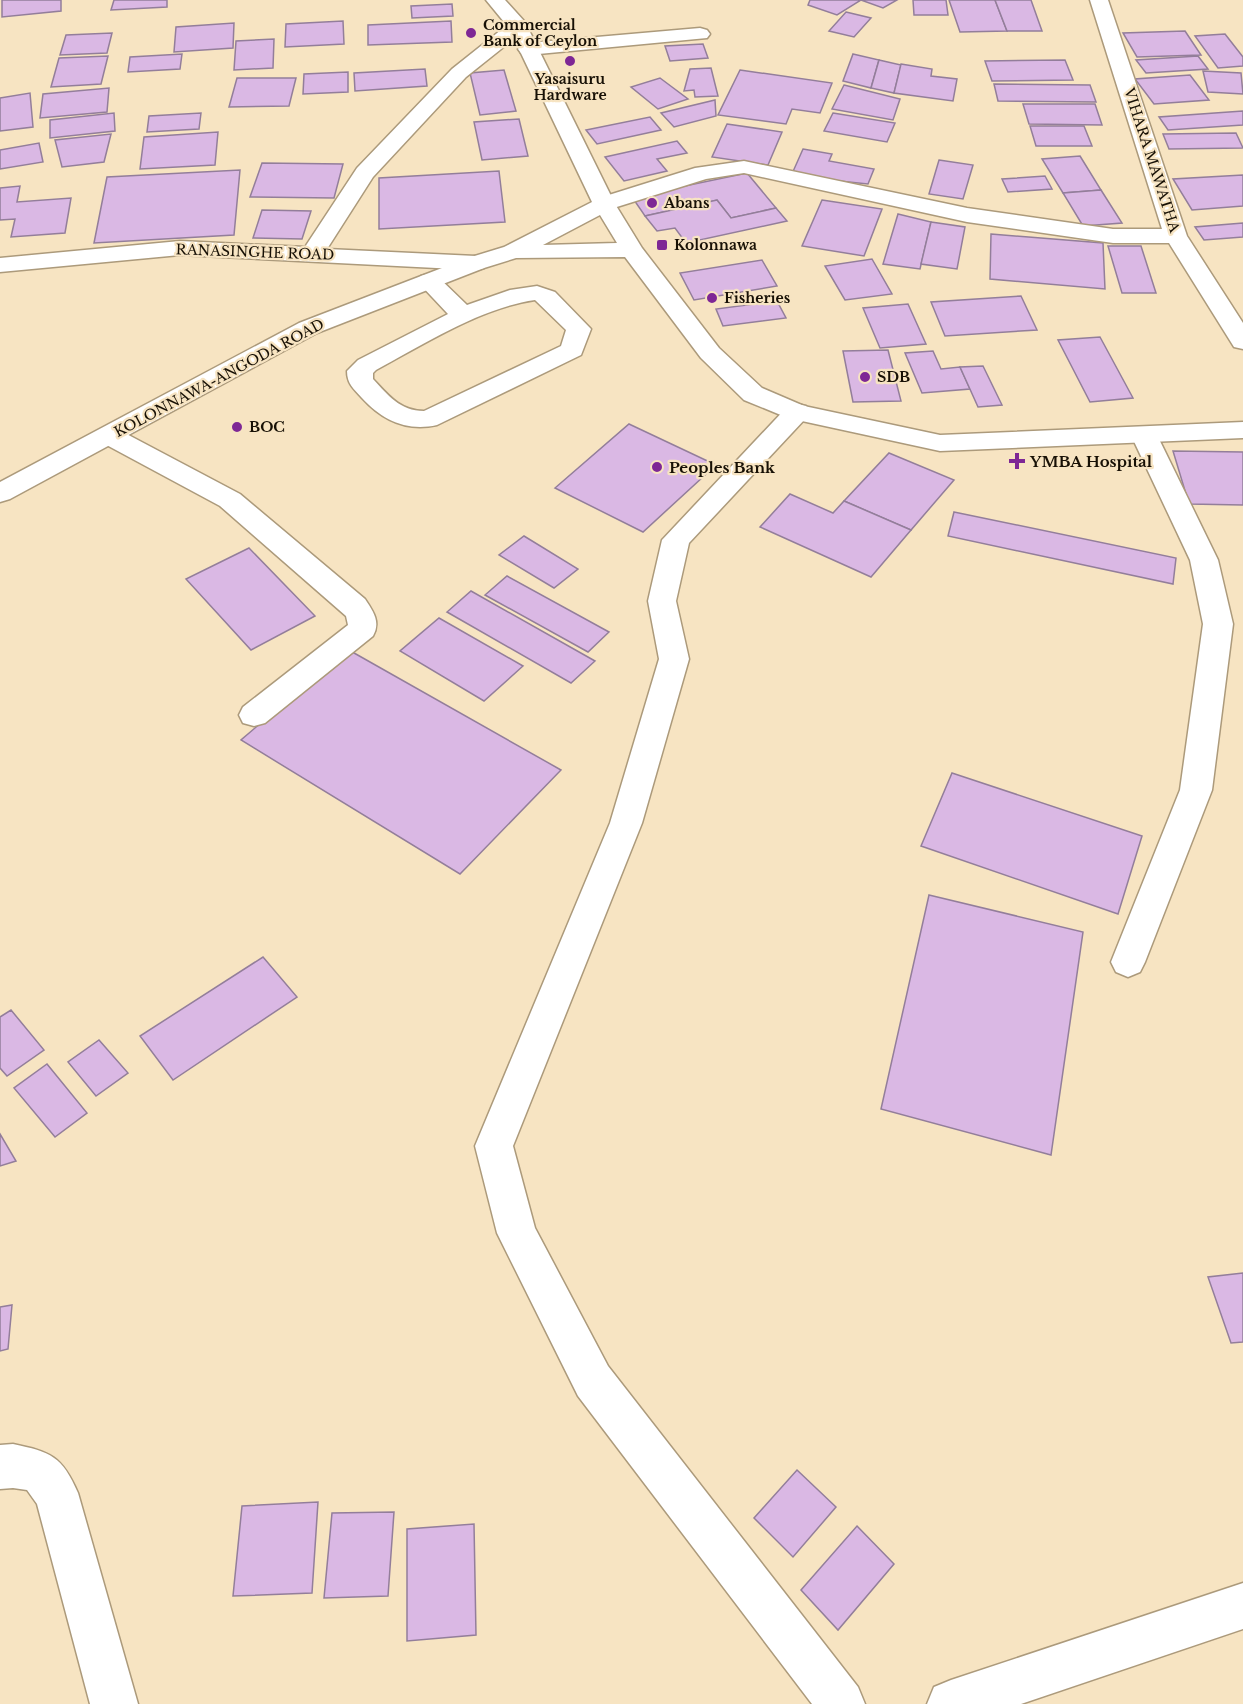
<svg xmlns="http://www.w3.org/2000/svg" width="1243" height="1704" font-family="'Libre Baskerville',serif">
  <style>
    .building { fill: #dab8e4; stroke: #937e9a; stroke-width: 1.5 }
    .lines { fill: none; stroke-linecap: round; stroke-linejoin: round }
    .minor-casing { stroke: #ac9a7b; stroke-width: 3 }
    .major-casing { stroke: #ac9a7b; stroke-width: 3 }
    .minor { fill: #fff; fill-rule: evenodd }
    .major { fill: #fff; fill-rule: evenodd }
    .poi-dot { fill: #7e2795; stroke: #f7e4c2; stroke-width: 2 }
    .labels { text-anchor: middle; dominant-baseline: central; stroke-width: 4.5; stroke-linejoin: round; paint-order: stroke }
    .far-poi-label { font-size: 14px; font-weight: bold; fill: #171005; stroke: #f7e4c2; text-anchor: start }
    .far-street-label { font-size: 14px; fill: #171005; stroke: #f7e4c2 }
    .poi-label { font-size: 15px; font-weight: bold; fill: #171005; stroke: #f7e4c2; text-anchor: start }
  </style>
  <rect width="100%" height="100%" fill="#f7e4c2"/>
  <g class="building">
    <path d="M2 0H61V11L2 17Z"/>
    <path d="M114 0H167V7L111 10Z"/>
    <path d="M810 0H861L837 15 808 5Z"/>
    <path d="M861 0H897L883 8Z"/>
    <path d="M913 0H946L948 15H914Z"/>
    <path d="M949 0H995L1007 31 960 32Z"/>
    <path d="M995 0H1031L1042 31H1007Z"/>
    <path d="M452 4 453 16 412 18 411 6Z"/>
    <path d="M846 12 871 18 854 37 829 31Z"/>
    <path d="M343 21 344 44 285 47 286 24Z"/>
    <path d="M451 21 452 42 368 45V25Z"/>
    <path d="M234 23 233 48 174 52 176 27Z"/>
    <path d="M1185 31 1201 55 1137 57 1123 33Z"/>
    <path d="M112 33 107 53 60 55 66 35Z"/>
    <path d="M1225 34 1243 57V66L1218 68 1195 36Z"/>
    <path d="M274 39 273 68 234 70 236 41Z"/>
    <path d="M703 44 708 58 670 61 665 46Z"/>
    <path d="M182 54 180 69 128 72 130 57Z"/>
    <path d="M853 54 879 60 871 88 843 81Z"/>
    <path d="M108 56 101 84 51 87 59 58Z"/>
    <path d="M1198 56 1208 69 1146 73 1136 60Z"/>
    <path d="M879 60 901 65 894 93 871 88Z"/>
    <path d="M1065 60 1073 80 992 81 985 61Z"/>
    <path d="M901 64 932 69 931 76 957 79 953 101 894 93Z"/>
    <path d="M711 68 718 96 695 97 694 90 684 91 690 69Z"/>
    <path d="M425 69 427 86 355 91 354 73Z"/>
    <path d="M504 70 516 111 480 115 470 73Z"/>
    <path d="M740 70 832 83 820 113 792 109 786 124 718 115Z"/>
    <path d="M1203 71 1241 73 1243 94 1208 92Z"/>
    <path d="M348 72V92L303 94 304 74Z"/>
    <path d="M1190 75 1209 100 1154 104 1135 79Z"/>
    <path d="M237 78H296L289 106 229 107Z"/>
    <path d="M660 78 688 99 658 109 631 87Z"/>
    <path d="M994 84 1090 85 1096 102 998 101Z"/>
    <path d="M844 85 900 99 893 120 832 109Z"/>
    <path d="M109 88 107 112 40 118 43 94Z"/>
    <path d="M30 93 33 127 0 131V98Z"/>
    <path d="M715 100 716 116 674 127 661 113Z"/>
    <path d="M1023 104H1095L1102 125 1029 124Z"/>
    <path d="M1243 111V125L1168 130 1159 117Z"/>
    <path d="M114 113 115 131 50 138V120Z"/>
    <path d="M201 113 199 129 147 132 149 116Z"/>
    <path d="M833 113 895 123 887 142 824 131Z"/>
    <path d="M650 117 661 130 597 144 586 130Z"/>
    <path d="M519 119 528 156 482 160 474 122Z"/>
    <path d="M727 124 782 132 768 165 712 157Z"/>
    <path d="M1030 126H1084L1092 146H1036Z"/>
    <path d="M218 132 215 165 140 169 144 137Z"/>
    <path d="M1236 133 1243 148 1169 149 1163 134Z"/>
    <path d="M111 134 104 162 62 167 55 140Z"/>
    <path d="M677 141 687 153 657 159 667 171 624 181 605 157Z"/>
    <path d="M39 143 43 162 0 169V150Z"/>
    <path d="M803 149 832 154 829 161 874 169 868 184 791 176Z"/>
    <path d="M1080 156 1101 190 1063 193 1042 159Z"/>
    <path d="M939 160 973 165 963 199 929 194Z"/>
    <path d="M262 163 343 164 334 198 250 197Z"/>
    <path d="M240 170 234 235 94 243 107 177Z"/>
    <path d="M499 171 505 222 379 229V178Z"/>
    <path d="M747 173 776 208 731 218 717 200 645 216 632 197Z"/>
    <path d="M1243 175V206L1192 210 1173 179Z"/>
    <path d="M1045 176 1052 189 1008 192 1002 179Z"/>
    <path d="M20 186 17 202 71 198 65 233 11 237 15 219 0 220V188Z"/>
    <path d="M1101 190 1122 223 1083 226 1063 193Z"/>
    <path d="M717 200 731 218 776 208 787 221 686 243 675 228 657 231 645 216Z"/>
    <path d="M822 200 882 209 864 256 802 246Z"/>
    <path d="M262 210 311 211 302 239 253 238Z"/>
    <path d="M898 214 931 222 920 269 883 264Z"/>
    <path d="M931 222 965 227 957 269 921 264Z"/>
    <path d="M1243 223V237L1204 240 1195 227Z"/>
    <path d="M991 234 1103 243 1105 289 990 279Z"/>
    <path d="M1108 246H1141L1156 293H1122Z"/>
    <path d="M872 259 892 294 845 300 825 266Z"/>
    <path d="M762 260 777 286 694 300 680 273Z"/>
    <path d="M1021 296 1037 330 945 336 931 302Z"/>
    <path d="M777 301 786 318 723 326 716 309Z"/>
    <path d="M908 304 926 344 880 348 863 308Z"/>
    <path d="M1100 337 1133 398 1090 402 1058 340Z"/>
    <path d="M888 350 901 401 853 402 843 351Z"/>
    <path d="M933 351 941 369 960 367 970 389 922 393 905 353Z"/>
    <path d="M983 366 1002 405 978 407 960 367Z"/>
    <path d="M629 424 716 465 643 532 555 488Z"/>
    <path d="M1173 451 1243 452V505L1189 504Z"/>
    <path d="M889 453 954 480 911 530 844 501Z"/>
    <path d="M790 494 833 513 844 501 911 530 871 577 760 527Z"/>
    <path d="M954 512 1176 558 1173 584 948 536Z"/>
    <path d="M524 536 578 569 554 588 499 555Z"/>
    <path d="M249 548 315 616 251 650 186 579Z"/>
    <path d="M507 576 609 632 588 652 485 595Z"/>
    <path d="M471 591 595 661 571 683 447 612Z"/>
    <path d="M439 618 523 666 484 701 400 651Z"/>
    <path d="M347 649 561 770 460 874 241 740Z"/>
    <path d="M952 773 1142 836 1118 914 921 846Z"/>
    <path d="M929 895 1083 932 1051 1155 881 1109Z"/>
    <path d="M263 957 297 997 173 1080 140 1036Z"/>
    <path d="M11 1010 44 1050 7 1076 0 1068V1017Z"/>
    <path d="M99 1040 128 1073 96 1096 68 1062Z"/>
    <path d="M47 1064 87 1113 55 1137 14 1088Z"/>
    <path d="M0 1134 16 1161 0 1166Z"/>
    <path d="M1243 1273V1342L1231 1343 1208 1277Z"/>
    <path d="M12 1305 8 1349 0 1351V1307Z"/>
    <path d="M797 1470 836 1507 793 1557 754 1518Z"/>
    <path d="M318 1502 312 1593 233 1596 242 1506Z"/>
    <path d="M394 1512 388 1596 324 1598 332 1513Z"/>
    <path d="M474 1524 476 1635 407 1641V1529Z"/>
    <path d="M857 1526 894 1564 838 1630 801 1590Z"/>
  </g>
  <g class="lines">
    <g class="minor-casing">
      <g id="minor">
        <path d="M1090 0H1108L1187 236 1243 323V349L1234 347 1169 243H1113L967 222 744 173 706 179 604 211 596 209 593 204 596 199 695 168 744 161 967 208 1113 229H1162Z"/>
        <path d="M518 20 525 22 528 26 525 30 466 77 373 177 327 249 476 256 484 258 488 263 484 268 476 270 180 255 0 272V258L180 241 305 247 357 168 452 69 511 22Z"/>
        <path d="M700 28 707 30 710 34 707 38 528 55 521 53 518 49 521 45 528 43Z"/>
        <path d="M429 274 437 276 467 305 510 290 537 286 555 292 591 329 581 355 437 425C407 432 382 420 362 398 354 389 347 384 347 371L358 360 448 314 417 281 421 276ZM535 300 566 330 561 346 424 411C400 411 388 395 373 379V373L376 370C424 344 480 308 535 300Z"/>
        <path d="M797 404 806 406 810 412 806 418 689 543 676 601 689 659 642 823 513 1146 535 1228 608 1366 858 1687 865 1704H812L578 1396 497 1233 475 1146 610 823 659 659 648 601 662 540 788 406Z"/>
        <path d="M1144 427 1153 429 1157 435 1218 560 1233 624 1212 790 1145 962 1140 972 1128 977 1116 972 1111 962 1180 790 1203 624 1190 560 1131 435 1135 429Z"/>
        <path d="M110 428 119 430 240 494 365 599C373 611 381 622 373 636L265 723 254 726 243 723 239 715 243 707 348 625 346 616 220 506 101 442 97 436 101 430Z"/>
        <path d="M13 1444C51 1452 62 1456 78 1493L138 1704H90L37 1504 27 1490 13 1488 0 1489V1445Z"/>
        <path d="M1243 1583V1629L1021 1704H927L934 1687 951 1680Z"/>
      </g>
    </g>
    <g class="major-casing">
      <path id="major" d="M486 0H505L525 22 615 204 642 248 719 348 762 388 804 406 940 435 1243 422V438L940 451 788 418 744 400 701 358 625 257 516 258 484 268 317 333 10 499 0 502V482L299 323 468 258 504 247 592 202 509 28ZM600 215 617 243 543 245Z"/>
    </g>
    <use href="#minor" class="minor"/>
    <use href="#major" class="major"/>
  </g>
  <g class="poi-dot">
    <circle cx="471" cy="33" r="6"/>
    <circle cx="570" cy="61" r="6"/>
    <circle cx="652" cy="203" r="6"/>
    <rect x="656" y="239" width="12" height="12" rx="3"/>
    <circle cx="712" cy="298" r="6"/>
    <circle cx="865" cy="377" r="6"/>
    <circle cx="237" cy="427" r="6"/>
    <path d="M1014 452h6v6h6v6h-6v6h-6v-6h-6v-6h6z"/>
    <circle cx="657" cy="467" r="6"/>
  </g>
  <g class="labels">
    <g class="far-poi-label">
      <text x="483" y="25">Commercial<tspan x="483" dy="16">Bank of Ceylon</tspan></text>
      <text x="570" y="79" text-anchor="middle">Yasaisuru<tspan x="570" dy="16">Hardware</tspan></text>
      <text x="664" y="203">Abans</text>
      <text x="674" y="245">Kolonnawa</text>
      <text x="724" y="298">Fisheries</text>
      <text x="877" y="377">SDB</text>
      <text x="249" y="427">BOC</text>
    </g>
    <g class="far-street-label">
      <text transform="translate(1152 160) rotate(72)">VIHARA MAWATHA</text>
      <text transform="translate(255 252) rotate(2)">RANASINGHE ROAD</text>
      <text transform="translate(219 378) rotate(-28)">KOLONNAWA-ANGODA ROAD</text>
    </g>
    <g class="poi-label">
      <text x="1030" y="461">YMBA Hospital</text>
      <text x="669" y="467">Peoples Bank</text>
    </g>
  </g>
</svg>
